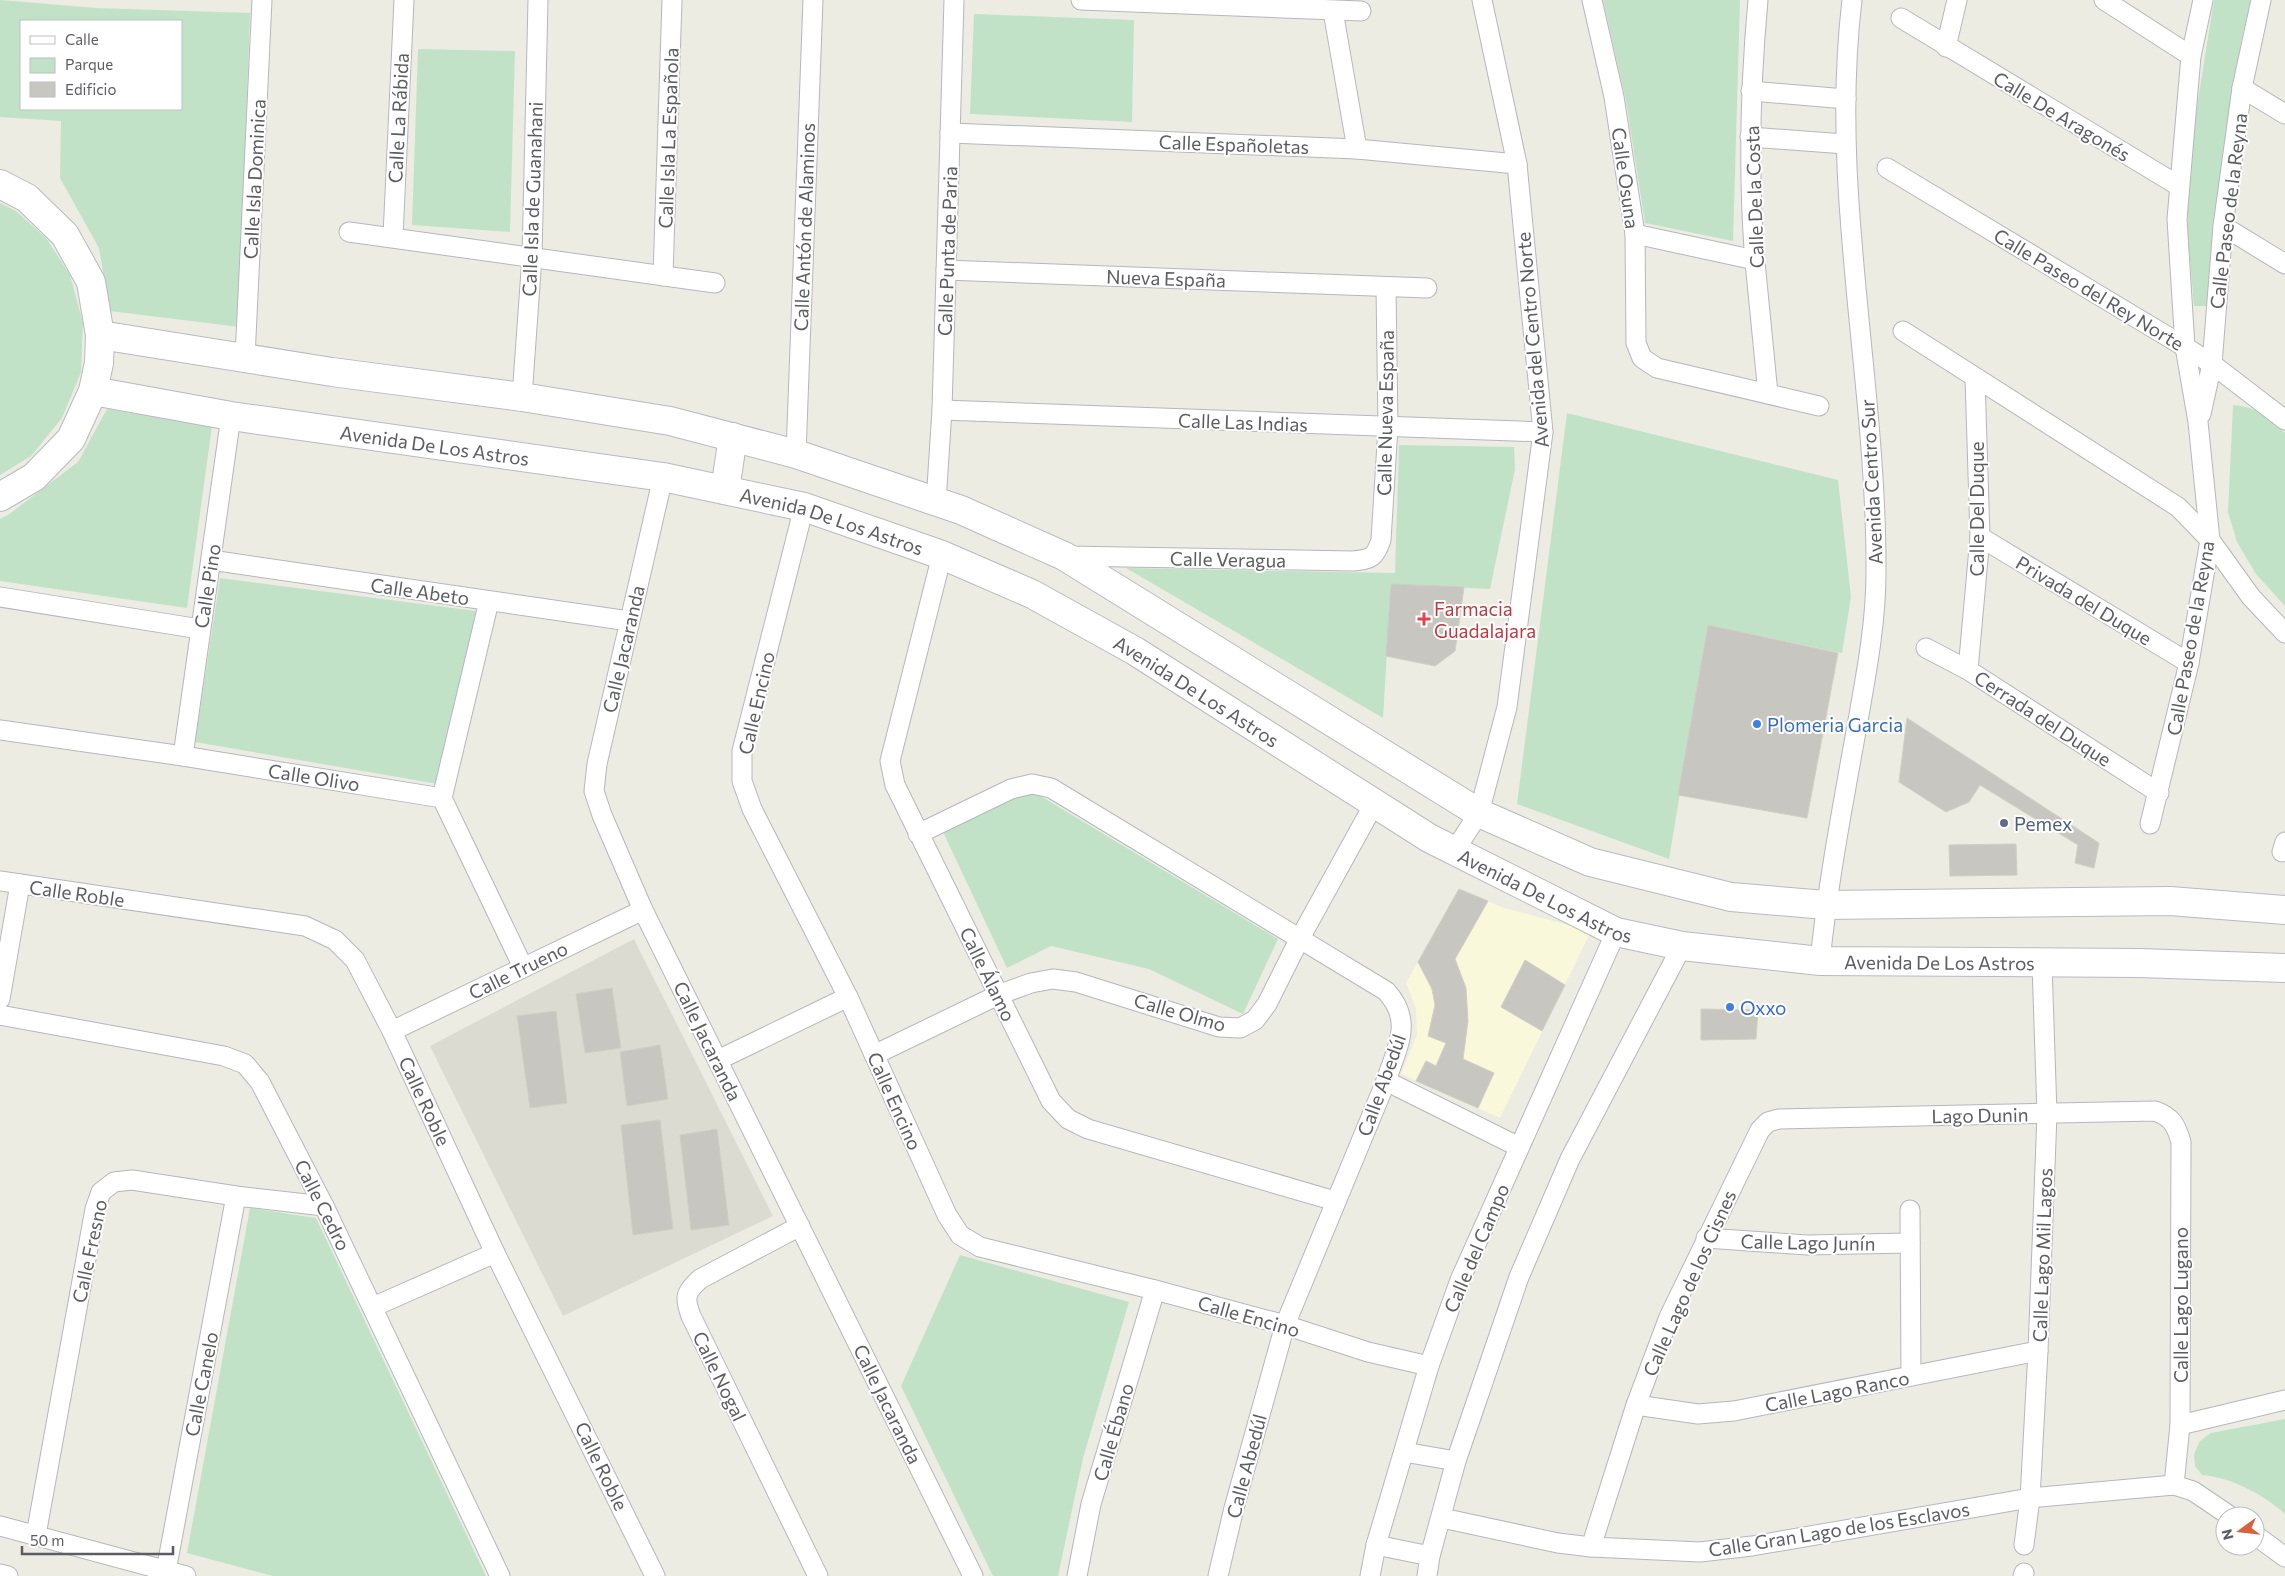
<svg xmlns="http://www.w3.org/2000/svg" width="2285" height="1576" font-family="Commissioner,sans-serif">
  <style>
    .commercial { fill: #faf8db }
    .education { fill: #dcdbd2 }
    .green { fill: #c2e2c7; fill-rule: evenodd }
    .building { fill: #c8c6c0; stroke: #d1cec2 }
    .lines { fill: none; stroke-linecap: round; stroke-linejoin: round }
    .minor-casing { stroke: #b6b7bc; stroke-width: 21 }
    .secondary-casing { stroke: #b9bac0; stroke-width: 30 }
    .minor { stroke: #fff; stroke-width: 19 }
    .secondary { stroke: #fff; stroke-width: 28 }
    .health-dot { fill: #e0444e; stroke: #fff; stroke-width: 2 }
    .shop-dot { fill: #3f7fe0; stroke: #fff; stroke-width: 2 }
    .service-dot { fill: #5c6f8a; stroke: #fff; stroke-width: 2 }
    .labels { text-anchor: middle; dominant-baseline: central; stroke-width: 4; stroke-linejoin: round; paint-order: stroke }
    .street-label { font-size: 19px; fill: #5b5d62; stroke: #fff }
    .health-label { font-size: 19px; fill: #be3a42; stroke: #fff; text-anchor: start }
    .shop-label { font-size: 19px; fill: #366cbe; stroke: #fff; text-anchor: start }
    .service-label { font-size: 19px; fill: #4e5e75; stroke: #fff; text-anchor: start }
  </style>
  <rect width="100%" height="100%" fill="#ecece3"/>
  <path class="commercial" d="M1459 889 1504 908 1591 931 1500 1118 1401 1074 1417 1035 1416 1008 1406 983Z"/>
  <path class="education" d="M634 939 773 1216 563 1316 430 1046Z"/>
  <g class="green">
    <path d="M0 0 96 8 250 13 239 327 110 311 99 248 60 178 61 121 0 117ZM21 21H181V109H21Z"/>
    <path d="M1603 0H1740L1733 241 1645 223 1626 101Z"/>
    <path d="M2214 0H2251L2241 41 2213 226 2212 306H2194L2188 237V163Z"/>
    <path d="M974 14 1134 20 1132 122 970 114Z"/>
    <path d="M418 49 515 51 510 232 412 225Z"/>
    <path d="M0 203 16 211 47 239 70 275 83 323 81 372 62 418 31 456 0 475Z"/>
    <path d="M2233 405C2255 406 2270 418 2285 433V606L2256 574 2237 542 2228 512Z"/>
    <path d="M107 409 212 426 187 608 0 581V519L8 515 78 462Z"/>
    <path d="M1567 413 1838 480 1851 597 1842 653 1708 625 1669 859 1517 804Z"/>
    <path d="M1399 445 1514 447 1515 469 1490 589 1391 584 1383 718 1126 568 1395 573Z"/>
    <path d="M220 578 476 611 438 784 195 742Z"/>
    <path d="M1029 789 1278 939 1243 1014 1149 969 1051 946 1007 968 943 832Z"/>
    <path d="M250 1208 316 1218 486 1576H273L187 1553Z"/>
    <path d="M960 1255 1129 1302 1083 1458 1058 1576H993L901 1386Z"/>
    <path d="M2285 1419V1514C2265 1495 2230 1477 2202 1475L2195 1466 2194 1454 2200 1441 2211 1433Z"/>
  </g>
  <g class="building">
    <path d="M1391 584 1464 587 1455 651 1435 666 1386 656Z"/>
    <path d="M1708 625 1838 653 1807 818 1678 795Z"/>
    <path d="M1907 718 2099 843 2094 868 2075 863 2078 845 1980 785 1969 802 1946 812 1899 782Z"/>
    <path d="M2016 844 2017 875 1950 876 1949 845Z"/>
    <path d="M1459 889 1488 901 1455 959 1466 988 1468 1021 1463 1059 1494 1073 1478 1108 1416 1081 1426 1061 1436 1066 1446 1043 1428 1036 1435 1005 1432 989 1418 962Z"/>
    <path d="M1525 960 1565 985 1542 1031 1501 1007Z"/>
    <path d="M612 988 621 1048 585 1053 576 994Z"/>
    <path d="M1701 1009 1758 1010 1756 1039 1701 1040Z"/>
    <path d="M556 1011 567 1103 530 1108 517 1016Z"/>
    <path d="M660 1045 668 1099 627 1106 620 1052Z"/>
    <path d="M660 1120 673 1229 633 1235 621 1125Z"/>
    <path d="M717 1129 729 1225 691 1230 680 1135Z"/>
  </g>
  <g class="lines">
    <g class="minor-casing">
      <g id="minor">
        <path d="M1081 0 1361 11"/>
        <path d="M1592 0 1614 97 1635 234 1636 343 1642 358 1657 368 1819 406"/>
        <path d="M1758 0C1750 87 1748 175 1755 262 1759 306 1764 350 1768 394"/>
        <path d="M2104 0 2191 56"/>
        <path d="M1333 11 1357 149"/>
        <path d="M1901 18 2179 186"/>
        <path d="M1946 47 1957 0"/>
        <path d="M2242 88 2285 114"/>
        <path d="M1751 91 1846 99"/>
        <path d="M950 133 1357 149 1517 164"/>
        <path d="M1750 137 1845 144"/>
        <path d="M1887 168 2185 347 2212 364 2285 420"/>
        <path d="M2223 226 2285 264"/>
        <path d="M349 232 715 283"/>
        <path d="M1635 234 1755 260"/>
        <path d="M393 236 404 0"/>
        <path d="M946 270 1427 288"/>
        <path d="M663 276 672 0"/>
        <path d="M1903 331 2178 507 2210 540 2251 597 2285 633"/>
        <path d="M245 358 262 0"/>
        <path d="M522 397 532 257 538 0"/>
        <path d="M942 410 1543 432"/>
        <path d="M2201 414 2212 364 2223 226 2242 88 2261 0"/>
        <path d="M796 454 813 0"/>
        <path d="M663 477 597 764 594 791 602 815 643 910 973 1576"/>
        <path d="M936 502 942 410 954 0"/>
        <path d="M804 507 742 751V781L752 809 848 997 947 1215 960 1235 980 1247 1155 1290 1285 1325 1368 1352 1429 1366"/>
        <path d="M1980 537 2189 663"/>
        <path d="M942 555 890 761 895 785 1051 1101 1068 1119 1088 1129 1335 1201"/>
        <path d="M1066 556 1353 561C1371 559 1375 558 1381 540L1388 427 1386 287"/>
        <path d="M211 560 629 621"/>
        <path d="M0 597 200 629"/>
        <path d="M1926 648 1968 670 2159 793"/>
        <path d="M1968 670 1980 537 1975 378"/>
        <path d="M0 730 183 756 442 798 523 967"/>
        <path d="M183 756 231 416"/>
        <path d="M442 798 489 601"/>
        <path d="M2150 824 2189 663 2210 540 2198 422 2185 347 2177 219 2191 56 2203 0"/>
        <path d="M918 834 1011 789 1032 784 1051 788 1386 991C1414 1021 1397 1047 1386 1081L1285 1325 1234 1508 1218 1576"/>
        <path d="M1455 850 1479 813 1507 707 1543 432 1517 164 1482 0"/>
        <path d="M2282 852 2285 842"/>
        <path d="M0 881 305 926 335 940 355 960 392 1031 495 1253 655 1576"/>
        <path d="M1820 961C1828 882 1843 804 1857 726 1866 675 1876 624 1876 572 1877 381 1829 191 1852 0"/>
        <path d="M0 999 20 884"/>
        <path d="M0 1015 224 1056 245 1064 260 1082 324 1206 500 1576"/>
        <path d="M392 1031 643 910"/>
        <path d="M874 1055 998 995 1031 983 1053 979 1076 982 1219 1027 1240 1028 1255 1020 1267 1004 1299 940 1374 804"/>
        <path d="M718 1060 848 997"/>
        <path d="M1386 1081 1519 1147"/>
        <path d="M1910 1210 1911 1376"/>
        <path d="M800 1226 700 1279C685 1293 684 1297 691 1316L818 1576"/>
        <path d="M1706 1238 1807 1245 1910 1243"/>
        <path d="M373 1307 495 1253"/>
        <path d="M1636 1405 1698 1414 1734 1411 2038 1351"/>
        <path d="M2180 1425 2285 1400"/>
        <path d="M1404 1452 1456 1461"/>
        <path d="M1442 1518 1558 1543 1591 1547 1700 1552 1752 1546 2030 1498 2174 1485 2193 1491 2230 1516"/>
        <path d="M0 1526 186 1576"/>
        <path d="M36 1535 95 1209 101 1192 114 1182 132 1180 236 1196 324 1206"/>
        <path d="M2255 1535 2285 1557"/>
        <path d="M1376 1545 1430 1556"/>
        <path d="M2024 1545 2030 1498 2038 1351 2047 1114 2042 964"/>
        <path d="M1591 1547 1636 1405 1669 1317 1760 1130 1768 1122 1779 1119 2155 1111C2172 1117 2176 1125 2181 1142L2180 1425 2174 1485"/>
        <path d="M166 1571 236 1196"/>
        <path d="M0 1574 8 1576"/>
        <path d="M1077 1576 1091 1504 1155 1290"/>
        <path d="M1370 1576 1376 1545 1429 1366 1460 1280 1616 932"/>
        <path d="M1427 1576 1430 1556 1456 1461 1519 1277 1570 1159 1682 946"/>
        <path d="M2023 1576 2024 1573"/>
      </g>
    </g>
    <g class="secondary-casing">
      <g id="secondary">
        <path d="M0 184 27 198 65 235 91 282 100 335 99 363 93 391 71 439 34 477 0 497"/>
        <path d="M100 335 332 372 522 397 670 421 796 454 961 510 1064 556 1479 813 1590 862 1731 897 1826 905 2170 901 2285 910"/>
        <path id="s1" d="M93 391 231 416 663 477 804 507 942 555 1032 594 1135 651 1429 838 1616 932 1682 946 1820 961 2140 963 2285 968"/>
        <path d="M725 490 733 437"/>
      </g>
    </g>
    <use href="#minor" class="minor"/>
    <use href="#secondary" class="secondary"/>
  </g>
  <path class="health-dot" d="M1421.5 611.5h5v5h5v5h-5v5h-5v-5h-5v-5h5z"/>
  <g class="shop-dot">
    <circle cx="1757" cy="724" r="5"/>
    <circle cx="1730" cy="1007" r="5"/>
  </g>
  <circle class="service-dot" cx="2004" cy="823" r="5"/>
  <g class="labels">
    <g class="street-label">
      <text transform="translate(2062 116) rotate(31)">Calle De Aragonés</text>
      <text transform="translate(398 118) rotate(-87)">Calle La Rábida</text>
      <text transform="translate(668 138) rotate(-88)">Calle Isla La Española</text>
      <text transform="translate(1234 144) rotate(2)">Calle Españoletas</text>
      <text transform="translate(1626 178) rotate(82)">Calle Osuna</text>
      <text transform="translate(254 179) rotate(-87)">Calle Isla Dominica</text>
      <text transform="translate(1754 197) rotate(-92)">Calle De la Costa</text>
      <text transform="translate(532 199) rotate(-88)">Calle Isla de Guanahani</text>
      <text transform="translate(2228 211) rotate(-83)">Calle Paseo de la Reyna</text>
      <text transform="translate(804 227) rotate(-88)">Calle Antón de Alaminos</text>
      <text transform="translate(947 251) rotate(-88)">Calle Punta de Paria</text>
      <text transform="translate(1166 278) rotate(2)">Nueva España</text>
      <text transform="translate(2089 289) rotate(31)">Calle Paseo del Rey Norte</text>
      <text transform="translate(1532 340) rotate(-95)">Avenida del Centro Norte</text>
      <text transform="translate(1385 413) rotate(-89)">Calle Nueva España</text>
      <text transform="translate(1243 422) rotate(2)">Calle Las Indias</text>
      <text stroke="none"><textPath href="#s1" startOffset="346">Avenida De Los Astros</textPath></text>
      <text transform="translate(1871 482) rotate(-93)">Avenida Centro Sur</text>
      <text transform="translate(1976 509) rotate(-90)">Calle Del Duque</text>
      <text stroke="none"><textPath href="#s1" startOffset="751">Avenida De Los Astros</textPath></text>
      <text transform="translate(1228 559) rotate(1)">Calle Veragua</text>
      <text transform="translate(207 586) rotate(-81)">Calle Pino</text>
      <text transform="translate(420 591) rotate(8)">Calle Abeto</text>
      <text transform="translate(2084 600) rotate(31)">Privada del Duque</text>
      <text transform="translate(2190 638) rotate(-80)">Calle Paseo de la Reyna</text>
      <text transform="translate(623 649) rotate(-77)">Calle Jacaranda</text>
      <text stroke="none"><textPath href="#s1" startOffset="1156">Avenida De Los Astros</textPath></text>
      <text transform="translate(756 703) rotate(-77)">Calle Encino</text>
      <text transform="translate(2043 718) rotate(33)">Cerrada del Duque</text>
      <text transform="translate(314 777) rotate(9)">Calle Olivo</text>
      <text transform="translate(77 893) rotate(8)">Calle Roble</text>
      <text stroke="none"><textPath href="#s1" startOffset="1561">Avenida De Los Astros</textPath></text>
      <text stroke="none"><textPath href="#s1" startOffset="1966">Avenida De Los Astros</textPath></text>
      <text transform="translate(518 970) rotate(-26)">Calle Trueno</text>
      <text transform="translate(988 974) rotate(64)">Calle Álamo</text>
      <text transform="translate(1180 1012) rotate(16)">Calle Olmo</text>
      <text transform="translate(708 1041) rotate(64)">Calle Jacaranda</text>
      <text transform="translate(1381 1085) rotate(-70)">Calle Abedúl</text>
      <text transform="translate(425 1101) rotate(65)">Calle Roble</text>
      <text transform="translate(895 1101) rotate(66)">Calle Encino</text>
      <text transform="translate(1980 1115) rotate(-1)">Lago Dunin</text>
      <text transform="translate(323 1205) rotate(63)">Calle Cedro</text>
      <text transform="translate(1808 1242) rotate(1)">Calle Lago Junín</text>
      <text transform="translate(1476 1248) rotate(-67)">Calle del Campo</text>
      <text transform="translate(89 1251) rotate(-78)">Calle Fresno</text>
      <text transform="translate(2042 1255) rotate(-88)">Calle Lago Mil Lagos</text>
      <text transform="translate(1689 1283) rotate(-66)">Calle Lago de los Cisnes</text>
      <text transform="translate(2180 1305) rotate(-90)">Calle Lago Lugano</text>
      <text transform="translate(1249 1316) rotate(16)">Calle Encino</text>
      <text transform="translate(720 1376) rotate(64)">Calle Nogal</text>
      <text transform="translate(201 1384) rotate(-79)">Calle Canelo</text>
      <text transform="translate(1837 1391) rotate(-11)">Calle Lago Ranco</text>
      <text transform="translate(888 1404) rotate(64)">Calle Jacaranda</text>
      <text transform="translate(1113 1432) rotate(-74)">Calle Ébano</text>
      <text transform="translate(602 1466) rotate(64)">Calle Roble</text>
      <text transform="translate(1246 1466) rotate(-75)">Calle Abedúl</text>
      <text transform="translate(1839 1529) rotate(-9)">Calle Gran Lago de los Esclavos</text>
    </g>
    <g class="health-label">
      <text x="1434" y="608">Farmacia<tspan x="1434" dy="22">Guadalajara</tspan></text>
    </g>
    <g class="shop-label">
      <text x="1767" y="724">Plomeria Garcia</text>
      <text x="1740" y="1007">Oxxo</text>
    </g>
    <g class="service-label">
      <text x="2014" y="823">Pemex</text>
    </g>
  </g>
  <rect x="20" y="20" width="162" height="90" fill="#ffffff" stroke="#bdbec0"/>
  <rect x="30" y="36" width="25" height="8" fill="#ffffff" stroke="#bdbec0"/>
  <text x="65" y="45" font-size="15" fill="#5b5d62">Calle</text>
  <rect x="30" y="58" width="25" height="15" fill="#c2e2c7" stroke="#bdbec0"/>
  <text x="65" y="70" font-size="15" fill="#5b5d62">Parque</text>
  <rect x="30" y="82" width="25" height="15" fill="#c8c6c0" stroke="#bdbec0"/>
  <text x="65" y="95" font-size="15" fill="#5b5d62">Edificio</text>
  <g transform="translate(2240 1531) rotate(255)"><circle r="24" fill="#ffffff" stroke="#bdbec0"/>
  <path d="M0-4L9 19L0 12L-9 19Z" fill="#d7623e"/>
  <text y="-8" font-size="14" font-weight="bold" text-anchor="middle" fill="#5b5d62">N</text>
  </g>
  <path d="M22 1546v8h151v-8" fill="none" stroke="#5b5d62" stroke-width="2.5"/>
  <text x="30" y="1546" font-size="15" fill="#5b5d62" stroke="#ffffff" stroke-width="4" paint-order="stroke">50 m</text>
</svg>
